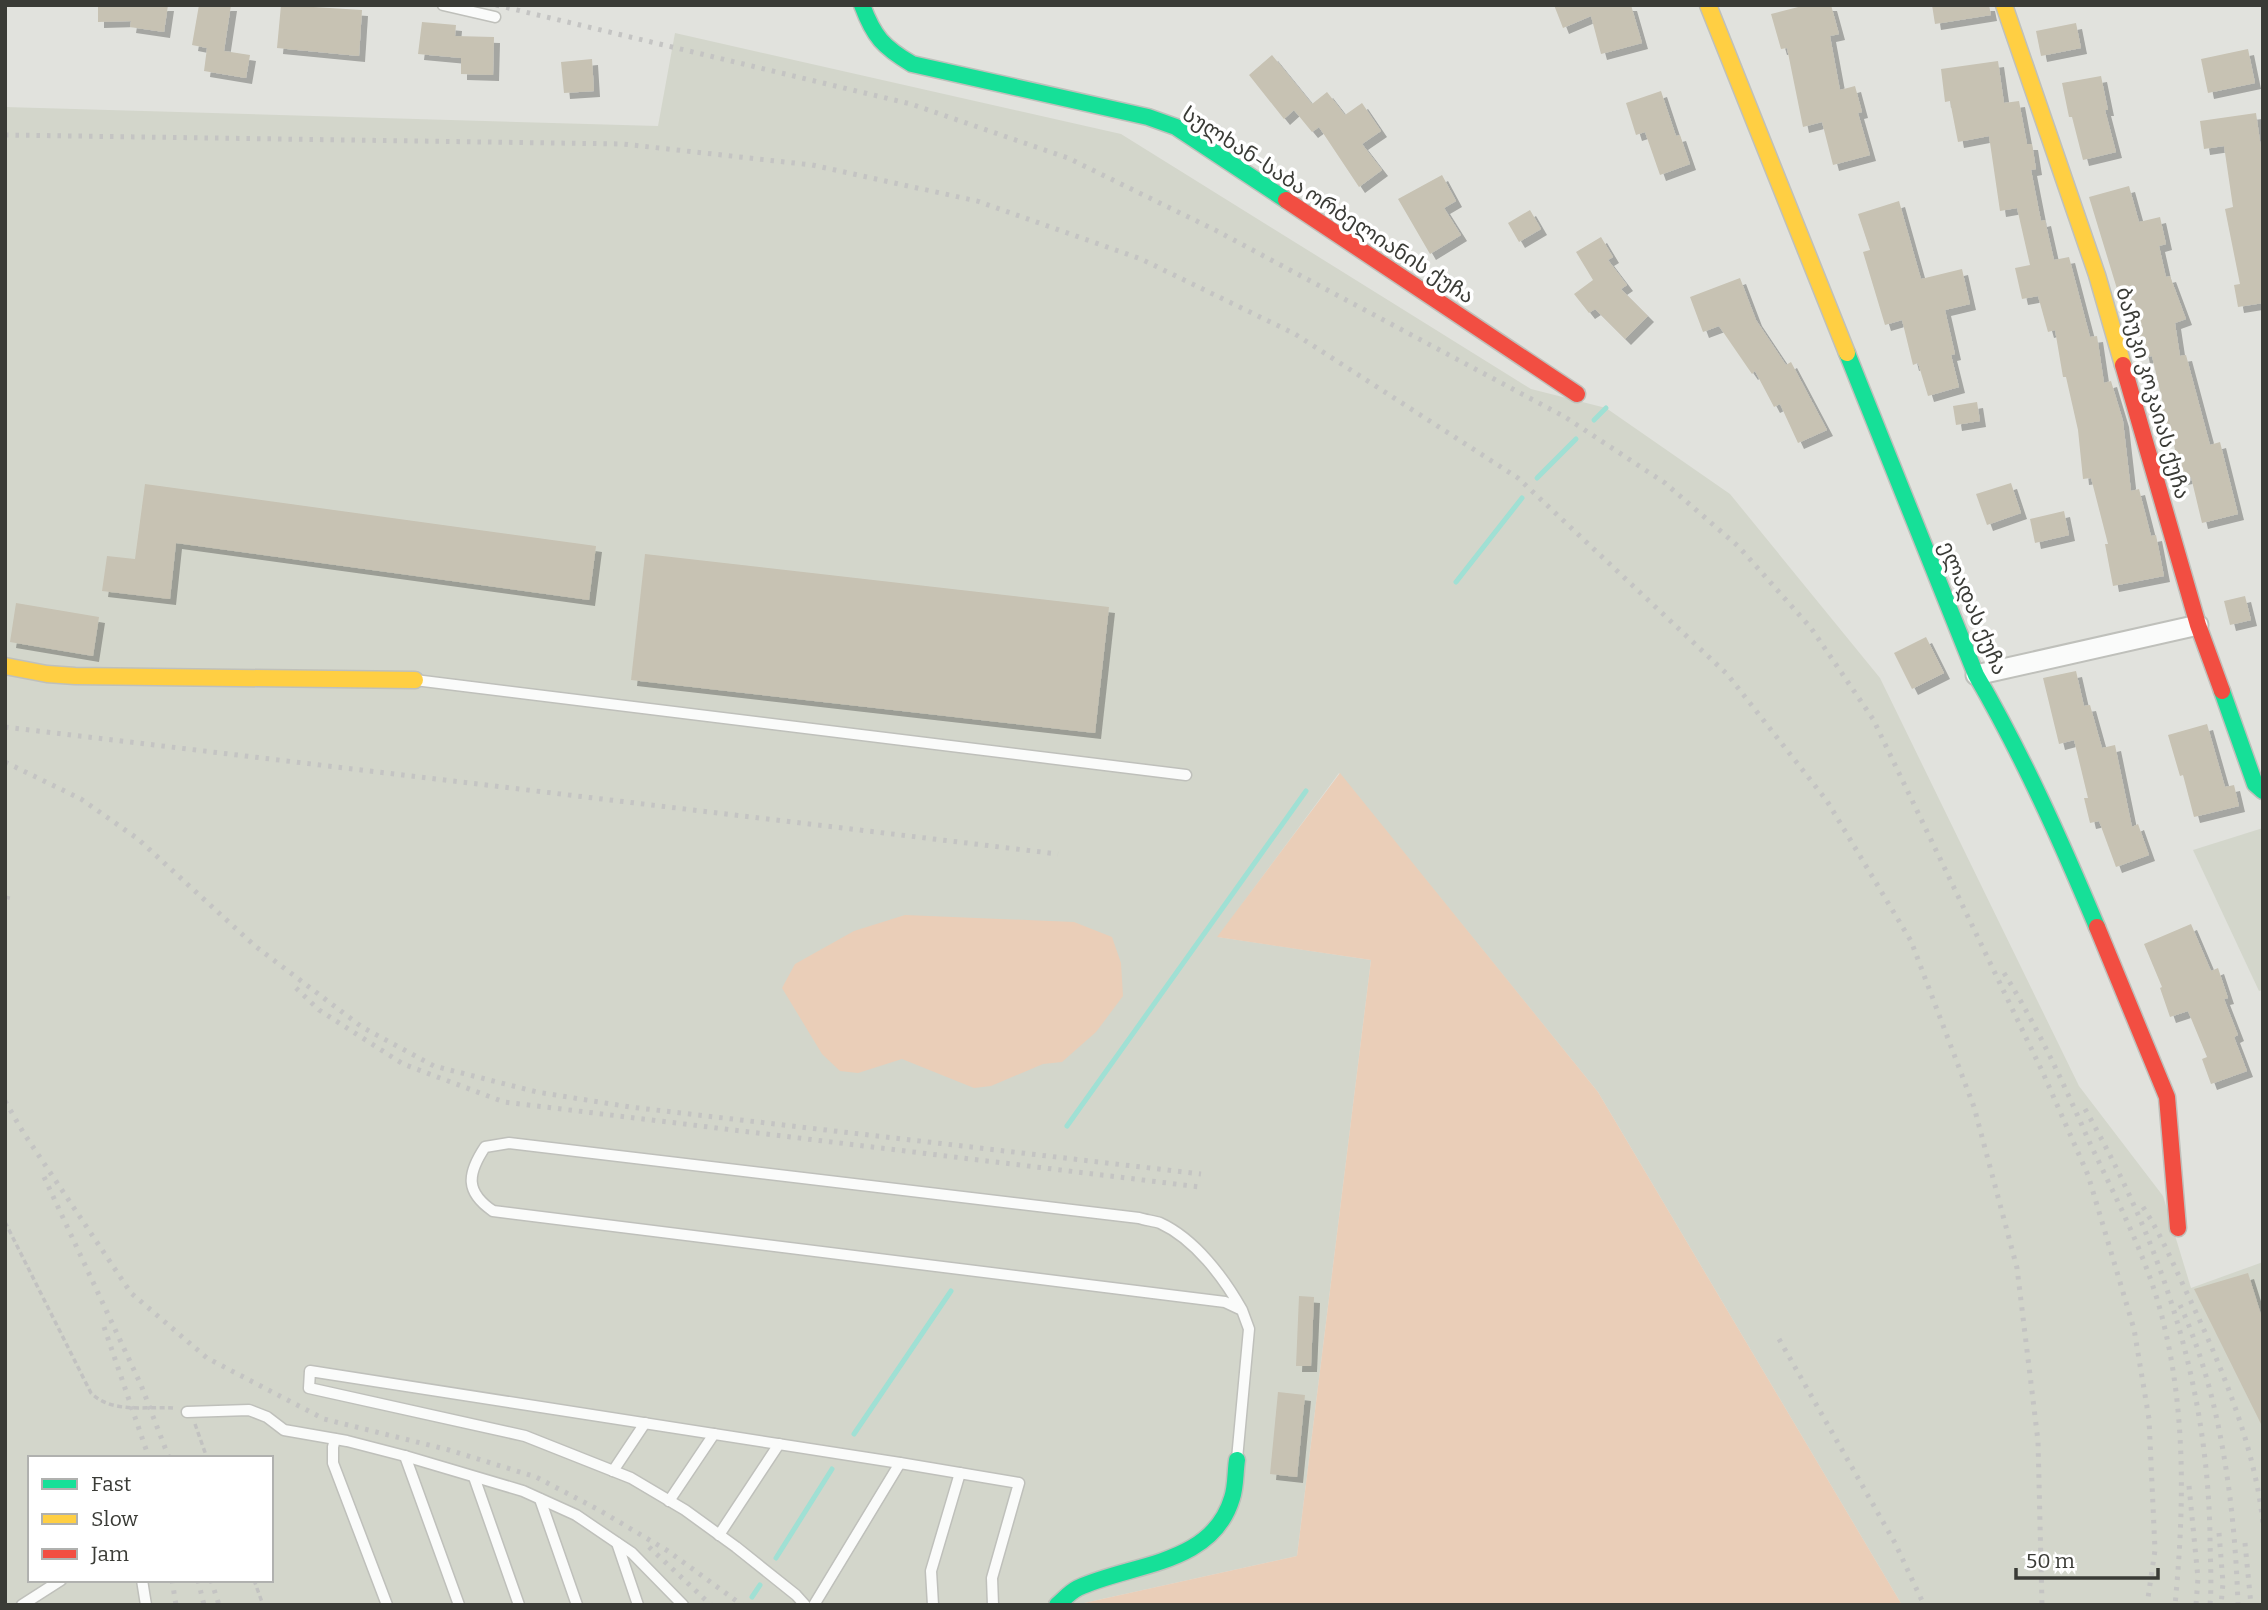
<svg xmlns="http://www.w3.org/2000/svg" width="2268" height="1610" font-family="Bitter,'Noto Sans Georgian',serif">
  <style>
    .built { fill: #d3d6cb; fill-rule: evenodd }
    .green { fill: #eaceb8 }
    .lines { fill: none; stroke-linecap: round; stroke-linejoin: round }
    .stream { stroke: #a0e0d4; stroke-width: 5 }
    .building { fill: #c7c2b3; filter: url(#shadow) }
    .lane-casing { stroke: #bfc0bb; stroke-width: 13 }
    .street-casing { stroke: #bfc0bb; stroke-width: 23 }
    .fast-casing { stroke: #bfc0bb; stroke-width: 19 }
    .slow-casing { stroke: #bfc0bb; stroke-width: 19 }
    .jam-casing { stroke: #bfc0bb; stroke-width: 19 }
    .path { stroke: #c2c2c1; stroke-width: 3.5; stroke-dasharray: 5 3.5; stroke-linecap: butt }
    .lane { stroke: #fafbfa; stroke-width: 10 }
    .street { stroke: #fafbfa; stroke-width: 19 }
    .fast { stroke: #16e098; stroke-width: 16 }
    .slow { stroke: #ffcf43; stroke-width: 16 }
    .jam { stroke: #f24e42; stroke-width: 16 }
    .rail { stroke: #c4c4c3; stroke-width: 5; stroke-dasharray: 3.5 7; stroke-linecap: butt }
    .labels { text-anchor: middle; dominant-baseline: central; stroke-width: 7; stroke-linejoin: round; paint-order: stroke }
    .street-label { font-size: 21px; fill: #3a3b36; stroke: #fff }
  </style>
  <defs>
    <filter id="shadow"><feDropShadow dx="6" dy="6" stdDeviation="0" flood-color="#0004"/></filter>
  </defs>
  <rect width="100%" height="100%" fill="#e1e2dd"/>
  <g class="built">
    <path d="M675 33 1121 134 1531 389 1606 408 1730 494 1880 678 2079 1086 2163 1196 2191 1288 2263 1262V1605H1902L1598 1092 1339 773 1218 937 1371 960 1297 1556 1075 1605H5V107L658 126ZM30 1458H271V1580H30Z"/>
    <path d="M2263 828V990L2259 991 2193 850Z"/>
  </g>
  <g class="green">
    <path d="M1340 773 1598 1092 1902 1605H1075L1297 1556 1371 960 1217 937Z"/>
    <path d="M905 915 1074 922 1112 937 1121 963 1123 996 1096 1032 1062 1062 1043 1064 991 1086 974 1088 902 1059 858 1073 840 1071 822 1054 782 988 795 964 854 931Z"/>
  </g>
  <g class="lines">
    <g class="stream">
      <path d="M1594 420 1606 408"/>
      <path d="M1537 478 1576 439"/>
      <path d="M1456 582 1522 498"/>
      <path d="M1067 1126 1306 791"/>
      <path d="M854 1434 951 1291"/>
      <path d="M776 1558 832 1469"/>
      <path d="M752 1597 760 1585"/>
    </g>
  </g>
  <g class="building">
    <path d="M98 5H168L164 32 130 27 131 21 98 22Z"/>
    <path d="M199 5H231L224 51 250 55 246 78 204 71 207 48 192 45Z"/>
    <path d="M281 5 362 10 359 56 277 48Z"/>
    <path d="M1554 5H1631L1642 43 1601 54 1591 16 1563 28Z"/>
    <path d="M1806 5H1831L1839 34 1830 36 1840 90 1855 86 1862 112 1858 113 1870 155 1833 165 1822 122 1803 127 1787 48 1781 49 1771 14Z"/>
    <path d="M1932 5H1989L1991 15 1935 24Z"/>
    <path d="M422 22 456 25 455 36 494 37 493 75 461 74V58L418 54Z"/>
    <path d="M2076 23 2081 48 2041 56 2036 31Z"/>
    <path d="M2248 49 2255 83 2208 93 2201 59Z"/>
    <path d="M1272 55 1312 104 1327 92 1345 115 1362 103 1381 131 1362 144 1382 170 1359 187 1319 127 1312 132 1294 110 1284 119 1249 75Z"/>
    <path d="M592 59 594 91 564 93 561 62Z"/>
    <path d="M1998 61 2004 103 2019 101 2027 144H2032L2036 169 2031 170 2041 221 2045 220 2054 260 2069 257 2090 337 2097 336 2104 383 2111 381 2123 421 2131 491 2139 489 2151 536 2156 535 2164 576 2113 586 2105 544H2108L2091 478 2083 479 2078 430 2066 377H2063L2055 330 2048 332 2038 296 2022 299 2015 268 2030 265 2017 208 2000 211 1989 136 1958 142 1950 101 1945 102 1941 69Z"/>
    <path d="M2101 76 2108 110H2105L2116 152 2083 160 2072 117H2069L2062 83Z"/>
    <path d="M1661 91 1676 136 1680 135 1690 164 1660 175 1645 132 1636 135 1626 103Z"/>
    <path d="M2256 113 2263 162V303L2238 307 2234 285 2240 284 2225 209 2233 207 2224 146 2204 149 2200 121Z"/>
    <path d="M1442 175 1456 201 1444 208 1461 235 1430 254 1398 199Z"/>
    <path d="M2129 186 2139 222 2160 217 2166 244 2159 246 2166 277 2170 276 2186 319 2175 323 2180 356 2186 355 2210 445 2220 442 2238 514 2202 523 2191 477 2182 479 2171 433 2161 436 2154 406 2163 404 2152 356 2144 358 2137 322 2128 325 2089 197Z"/>
    <path d="M1899 201 1921 279 1962 269 1970 304 1945 310 1955 354 1951 355 1959 387 1928 396 1918 363 1913 365 1902 320 1885 325 1863 252 1870 250 1858 214Z"/>
    <path d="M1530 210 1541 229 1519 242 1508 223Z"/>
    <path d="M1601 237 1613 257 1608 260 1627 285 1621 289 1648 316 1625 339 1595 309 1589 313 1574 294 1593 280 1576 252Z"/>
    <path d="M1740 278 1756 320 1786 365 1791 362 1827 430 1798 443 1780 404 1774 407 1755 371 1752 374 1719 326 1703 332 1690 297Z"/>
    <path d="M1977 402 1980 421 1956 425 1953 406Z"/>
    <path d="M2011 483 2021 513 1987 525 1976 494Z"/>
    <path d="M145 484 596 546 589 600 176 543 170 599 102 591 107 556 135 559Z"/>
    <path d="M2064 511 2069 535 2035 543 2030 519Z"/>
    <path d="M645 554 1109 607 1095 733 631 680Z"/>
    <path d="M2245 596 2251 620 2230 625 2224 601Z"/>
    <path d="M16 603 99 617 93 656 10 642Z"/>
    <path d="M1926 637 1944 673 1912 689 1894 653Z"/>
    <path d="M2076 671 2084 706 2090 705 2102 748 2115 745 2132 827 2138 824 2149 855 2116 867 2099 821 2090 823 2084 798H2088L2074 740 2059 744 2043 678Z"/>
    <path d="M2207 724 2225 787 2234 785 2239 806 2194 817 2183 775 2180 776 2168 735Z"/>
    <path d="M2191 924 2211 971 2218 968 2228 998 2224 999 2238 1035 2234 1037 2247 1071 2211 1084 2202 1059 2207 1057 2188 1011 2170 1017 2160 988 2162 987 2144 944Z"/>
    <path d="M2248 1273 2263 1321V1428L2194 1289Z"/>
    <path d="M1299 1296 1314 1297 1311 1366H1296Z"/>
    <path d="M1278 1392 1305 1395 1297 1477 1270 1474Z"/>
  </g>
  <g class="lines">
    <g class="lane-casing">
      <g id="lane">
        <path d="M443 5 495 17"/>
        <path d="M415 680 1186 775"/>
        <path d="M187 1412 249 1410 267 1417 284 1430 347 1441 405 1456 523 1491 576 1515 632 1553 683 1605"/>
        <path d="M335 1439 333 1447V1463L387 1605"/>
        <path d="M405 1456 459 1605"/>
        <path d="M1237 1459 1249 1329 1242 1310 1225 1302 493 1211C465 1192 467 1174 485 1147L509 1143 1139 1218C1145 1220 1154 1221 1160 1223 1195 1239 1224 1278 1242 1310"/>
        <path d="M613 1471 645 1423"/>
        <path d="M474 1477 519 1605"/>
        <path d="M540 1499 577 1605"/>
        <path d="M669 1501 714 1434"/>
        <path d="M719 1535 779 1444"/>
        <path d="M617 1543 638 1605"/>
        <path d="M142 1580 146 1605"/>
        <path d="M22 1605 61 1580"/>
        <path d="M805 1605 796 1595 736 1547 685 1510 631 1478 525 1436 309 1388 310 1371 900 1463 1019 1483 992 1578 993 1605"/>
        <path d="M814 1605 900 1463"/>
        <path d="M933 1605 931 1571 960 1473"/>
      </g>
    </g>
    <g class="street-casing">
      <path id="street" d="M1976 675 2198 625"/>
    </g>
    <g class="fast-casing">
      <g id="fast">
        <path d="M862 5C874 37 883 47 912 64L1148 117 1176 127 1286 200"/>
        <path d="M1847 353 1976 675C2023 756 2061 841 2097 927"/>
        <path d="M2222 691 2255 784 2263 791"/>
        <path d="M1057 1605C1064 1599 1070 1592 1078 1588 1131 1563 1212 1566 1232 1498 1236 1486 1235 1473 1237 1460"/>
      </g>
    </g>
    <g class="slow-casing">
      <g id="slow">
        <path d="M1708 5 1847 353"/>
        <path d="M2004 5 2097 275 2123 365"/>
        <path d="M5 666 47 674 75 676 415 680"/>
      </g>
    </g>
    <g class="jam-casing">
      <g id="jam">
        <path d="M1286 200 1577 394"/>
        <path d="M2123 365 2198 625 2222 691"/>
        <path d="M2097 927 2167 1097 2178 1228"/>
      </g>
    </g>
    <g class="path">
      <path d="M5 897 13 899"/>
      <path d="M5 1222 91 1393C113 1414 145 1406 173 1408"/>
      <path d="M195 1424 207 1458"/>
      <path d="M254 1580 263 1605"/>
    </g>
    <use href="#lane" class="lane"/>
    <use href="#street" class="street"/>
    <use href="#fast" class="fast"/>
    <use href="#slow" class="slow"/>
    <use href="#jam" class="jam"/>
    <g class="rail">
      <path d="M496 5 911 104 1068 158 1217 231 1565 417 1665 483 1739 547 1811 628 1873 719 2043 1073 2088 1175 2134 1329 2149 1419 2155 1550 2147 1605"/>
      <path d="M5 135 623 144 812 165 977 201 1141 259 1295 334 1518 478 1727 674 1827 801 1911 941 1974 1107 2017 1268 2038 1441 2042 1605"/>
      <path d="M5 727 1058 854"/>
      <path d="M5 762 81 799 138 839 255 946 362 1027 434 1066 537 1092 630 1107 1201 1174"/>
      <path d="M2004 973C2037 1026 2063 1082 2088 1139 2116 1199 2149 1260 2164 1325 2186 1416 2184 1512 2175 1605"/>
      <path d="M296 988 319 1010 403 1064 504 1102 1200 1187"/>
      <path d="M5 1101 23 1132 131 1293 207 1358 324 1419 449 1450 536 1477 599 1510 668 1551 742 1605"/>
      <path d="M2085 1109C2161 1243 2207 1380 2210 1535 2210 1558 2212 1582 2210 1605"/>
      <path d="M44 1177 141 1385 169 1458"/>
      <path d="M2143 1207C2160 1233 2172 1261 2185 1289 2219 1360 2255 1445 2263 1524"/>
      <path d="M2180 1305C2221 1394 2235 1508 2238 1605"/>
      <path d="M104 1327 149 1458"/>
      <path d="M1779 1339 1895 1543 1924 1605"/>
      <path d="M2189 1486 2198 1578 2196 1605"/>
      <path d="M2219 1533 2223 1583 2221 1605"/>
      <path d="M2245 1543 2251 1605"/>
      <path d="M649 1547 711 1605"/>
      <path d="M172 1580 176 1605"/>
      <path d="M198 1580 204 1605"/>
      <path d="M211 1580 219 1605"/>
    </g>
  </g>
  <g class="labels">
    <g class="street-label">
      <text transform="translate(1328 205) rotate(33)">სულხან-საბა ორბელიანის ქუჩა</text>
      <text transform="translate(2153 393) rotate(74)">ბაჩუკი კოკაიას ქუჩა</text>
      <text transform="translate(1973 608) rotate(67)">ელადას ქუჩა</text>
    </g>
  </g>
  <rect width="2268" height="1610" fill="none" stroke="#3a3b36" stroke-width="14"/>
  <rect x="28" y="1456" width="245" height="126" fill="#ffffff" stroke="#b0b1af" stroke-width="2"/>
  <rect x="42" y="1479" width="35" height="10" fill="#16e098" stroke="#b0b1af" stroke-width="2"/>
  <text x="91" y="1491" font-size="21" fill="#3a3b36">Fast</text>
  <rect x="42" y="1514" width="35" height="10" fill="#ffcf43" stroke="#b0b1af" stroke-width="2"/>
  <text x="91" y="1526" font-size="21" fill="#3a3b36">Slow</text>
  <rect x="42" y="1549" width="35" height="10" fill="#f24e42" stroke="#b0b1af" stroke-width="2"/>
  <text x="91" y="1561" font-size="21" fill="#3a3b36">Jam</text>
  <path d="M2016 1568v10h142v-10" fill="none" stroke="#3a3b36" stroke-width="3.5"/>
  <text x="2026" y="1568" font-size="21" fill="#3a3b36" stroke="#ffffff" stroke-width="5" paint-order="stroke">50 m</text>
</svg>
